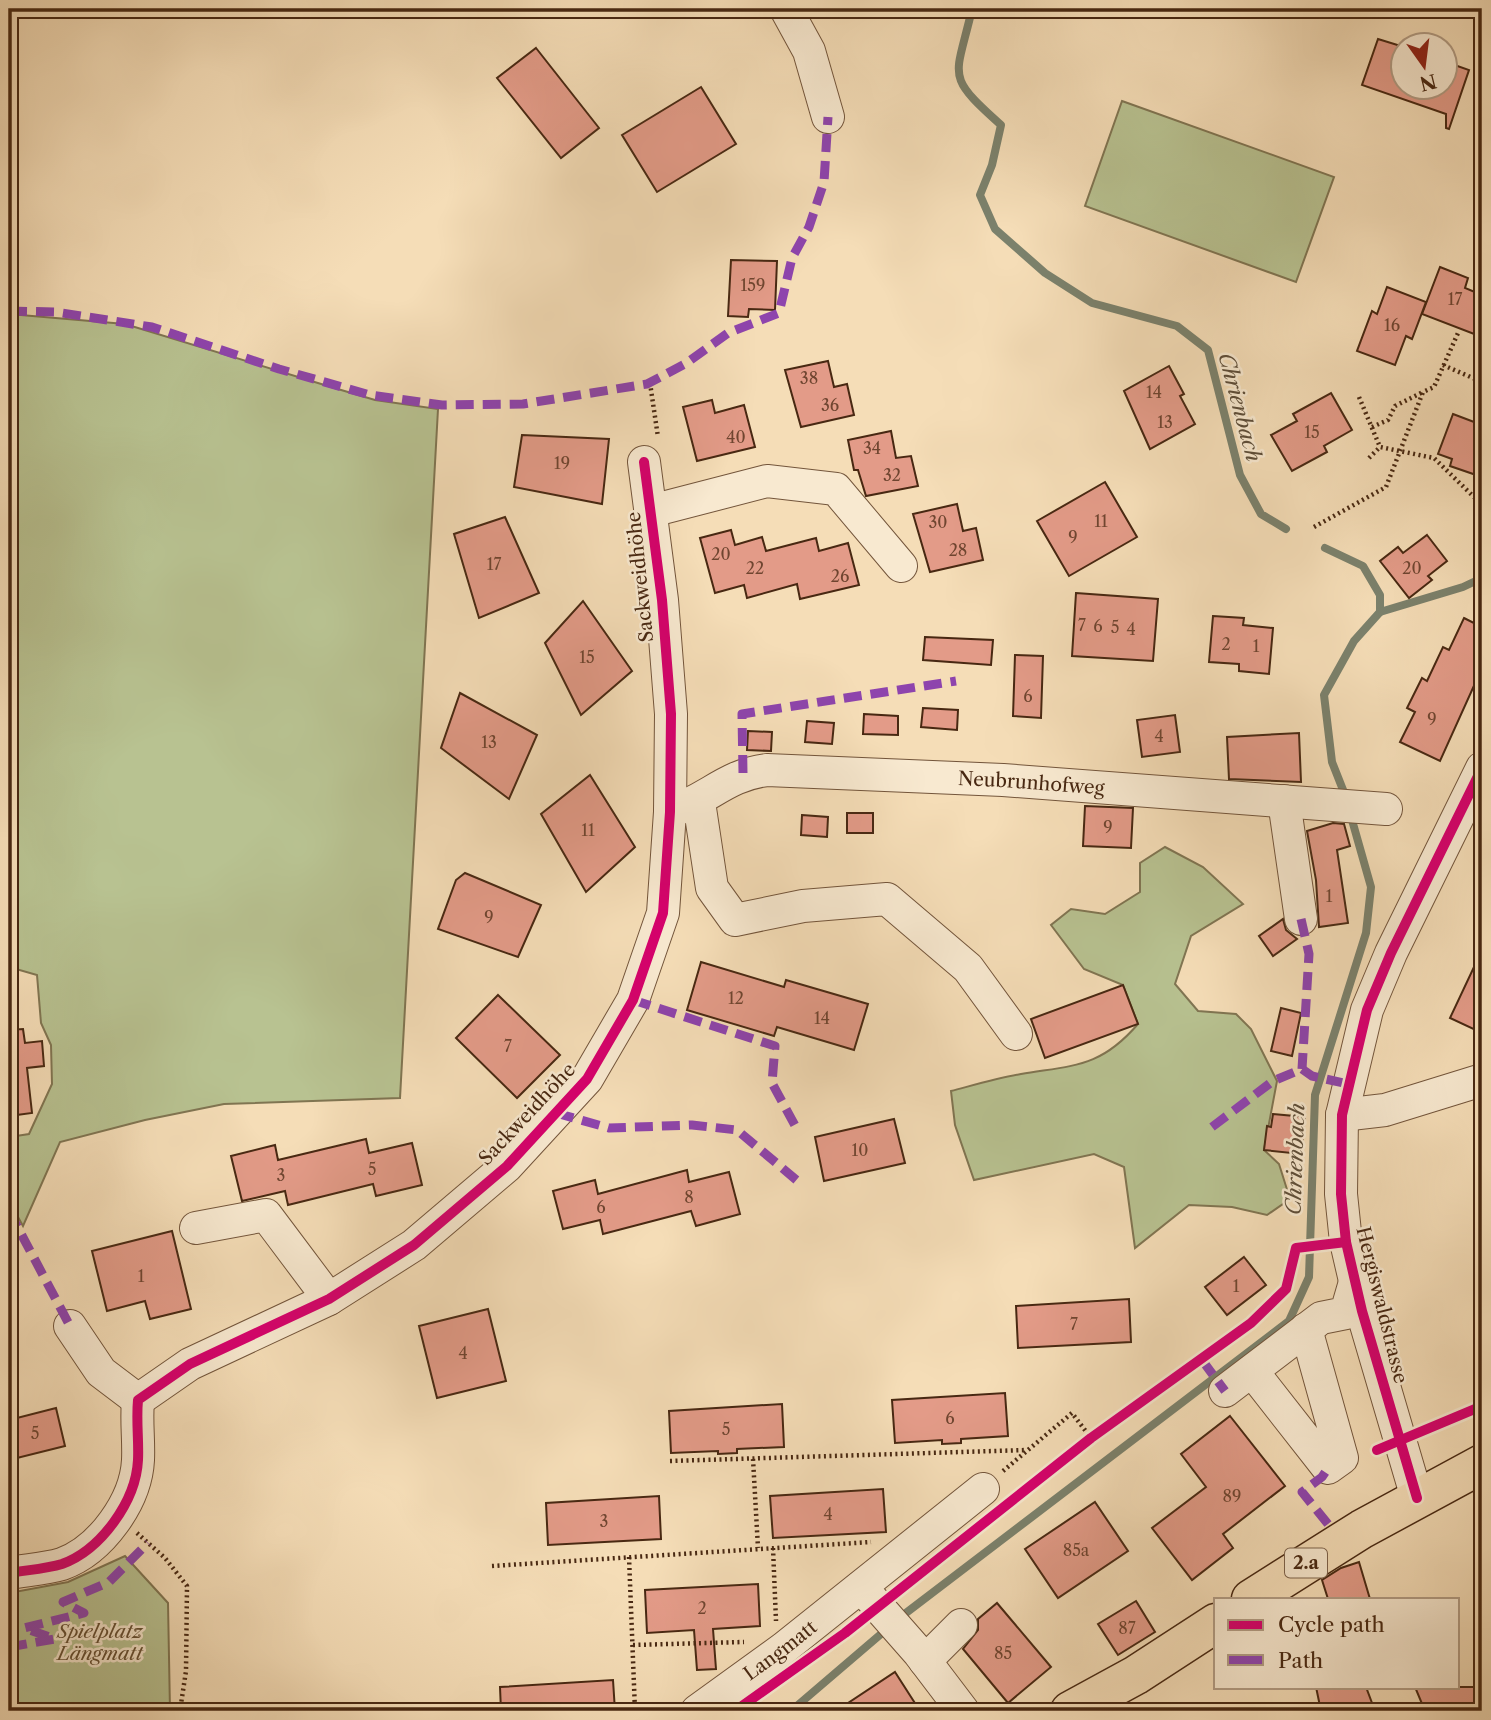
<svg xmlns="http://www.w3.org/2000/svg" width="1491" height="1720" font-family="'Libre Caslon Text',serif">
  <style>
    .green { fill: #b8c291; stroke: #807552; stroke-width: 2 }
    .lines { fill: none; stroke-linecap: round; stroke-linejoin: round }
    .stream { stroke: #7b816c; stroke-width: 8 }
    .building { fill: #e39b88; stroke: #482812; stroke-width: 2 }
    .minor-casing { stroke: #73553b; stroke-width: 34 }
    .major-casing { stroke: #482812; stroke-width: 41 }
    .path { stroke: #482812; stroke-width: 4.5; stroke-dasharray: 2 3.5; stroke-linecap: butt }
    .minor { stroke: #f8e9d0; stroke-width: 32 }
    .major { stroke: #f5ddb7; stroke-width: 38 }
    .quiet { stroke: #8e44ad; stroke-width: 9; stroke-dasharray: 18 9; stroke-linecap: butt }
    .cycleway-casing { stroke: #f8e9d0; stroke-width: 15 }
    .cycleway { stroke: #d6006c; stroke-width: 10 }
    .labels { text-anchor: middle; dominant-baseline: central; stroke-width: 5; stroke-linejoin: round; paint-order: stroke }
    .number-label { font-size: 16px; fill: #6f4530 }
    .shield { fill: #f8e9d0; stroke: #7d624b; stroke-width: 2 }
    .shield-label { font-size: 18px; font-weight: bold; fill: #482812 }
    .street-label { font-size: 19px; fill: #482812; stroke: #f8e9d0 }
    .park-label { font-size: 19px; font-style: italic; fill: #644e32; stroke: #f8e9d0 }
    .water-label { font-size: 21px; font-style: italic; fill: #5d4d38; stroke: #f8e9d0 }
  </style>
  <rect width="100%" height="100%" fill="#f5ddb7"/>
  <filter id="stains"><feTurbulence type="fractalNoise" baseFrequency=".00286" numOctaves="4"/><feColorMatrix values="0 0 0 0 .2 0 0 0 0 .09 0 0 0 0 .02 0 0 0 .5 -.17"/></filter>
  <radialGradient id="worn" r=".72"><stop offset=".6" stop-color="#630" stop-opacity="0"/><stop offset="1" stop-color="#630" stop-opacity=".3"/></radialGradient>
  <g class="green">
    <path d="M1122 101 1334 177 1296 282 1085 206Z"/>
    <path d="M9 314 125 324 331 387 375 400 438 409 400 1098 224 1104 145 1120 60 1142 23 1226 9 1201V1137L29 1134 52 1084 51 1045 41 1023 37 975 9 967Z"/>
    <path d="M1165 847 1203 867 1243 904 1191 936 1175 984 1198 1011 1236 1014 1251 1029 1277 1081 1264 1150 1279 1164 1290 1199 1267 1215 1232 1207 1189 1205 1135 1248 1124 1167 1094 1154 974 1180 955 1125 951 1091C974 1085 998 1078 1021 1074 1074 1065 1100 1068 1138 1024L1123 985 1084 969 1051 925 1071 909 1105 914 1140 892V863Z"/>
    <path d="M125 1556 168 1603 170 1711H9V1593L68 1582Z"/>
  </g>
  <g class="lines">
    <g class="stream">
      <path d="M972 9C956 79 944 74 1001 125L992 165 980 195 995 229 1045 273 1092 303 1177 326 1208 350 1240 475 1261 514 1286 529"/>
      <path d="M1325 548 1363 566 1380 595V612L1354 641 1324 695 1332 762 1347 800"/>
      <path d="M1380 612 1463 587 1482 578"/>
      <path d="M898 1619 1289 1321 1309 1277 1315 1095 1366 933 1371 887 1350 813"/>
      <path d="M791 1711 888 1628"/>
    </g>
  </g>
  <g class="building">
    <path d="M1378 39 1404 47V88H1446V62L1469 70 1449 129 1446 128V114L1362 85Z"/>
    <path d="M536 48 599 128 561 158 497 78Z"/>
    <path d="M701 87 736 144 657 192 622 135Z"/>
    <path d="M731 260 777 261 775 310 749 309 748 317 728 316Z"/>
    <path d="M1440 267 1468 278 1465 288 1482 295V337L1422 314Z"/>
    <path d="M1387 287 1426 302 1412 339 1406 336 1395 365 1357 351 1372 311 1377 314Z"/>
    <path d="M828 361 834 387 847 384 854 415 801 427 785 370Z"/>
    <path d="M1169 366 1184 394 1180 396 1195 424 1150 449 1124 391Z"/>
    <path d="M1331 393 1352 430 1324 446 1327 452 1292 471 1271 435 1297 421 1293 414Z"/>
    <path d="M712 400 715 413 744 405 755 447 697 461 683 407Z"/>
    <path d="M1453 414 1482 425V477L1450 466 1452 459 1438 454Z"/>
    <path d="M891 431 896 458 911 456 918 486 866 496 858 470H854L848 440Z"/>
    <path d="M522 435 609 439 602 504 514 487Z"/>
    <path d="M1105 482 1137 537 1069 576 1037 521Z"/>
    <path d="M957 504 963 531 976 528 983 560 930 572 913 514Z"/>
    <path d="M505 517 539 593 479 618 454 534Z"/>
    <path d="M731 530 735 545 762 537 766 551 816 538 819 551 848 543 859 585 800 599 797 584 747 598 744 585 715 593 700 538Z"/>
    <path d="M1427 535 1447 561 1428 576 1432 580 1409 598 1380 561 1398 547 1403 553Z"/>
    <path d="M1076 593 1158 599 1153 661 1072 656Z"/>
    <path d="M583 601 632 671 581 715 545 643Z"/>
    <path d="M1213 616 1244 618 1243 625 1273 628 1269 674 1239 671V664L1209 662Z"/>
    <path d="M1464 618 1482 627V668L1440 761 1400 742 1415 712 1407 708 1422 678 1427 681 1443 647 1449 650Z"/>
    <path d="M925 637 993 640 991 665 923 660Z"/>
    <path d="M1015 655 1043 656 1041 718 1013 716Z"/>
    <path d="M460 693 537 735 509 799 441 748Z"/>
    <path d="M923 708 958 710 957 730 921 727Z"/>
    <path d="M864 714 898 716V735L863 734Z"/>
    <path d="M1175 715 1180 752 1142 757 1137 720Z"/>
    <path d="M807 721 834 723 832 744 805 742Z"/>
    <path d="M748 731 772 732 771 751 747 750Z"/>
    <path d="M1299 733 1301 782 1229 779 1227 737Z"/>
    <path d="M590 775 635 847 586 892 541 814Z"/>
    <path d="M1085 806 1133 808 1131 848 1083 846Z"/>
    <rect x="847" y="813" width="26" height="20"/>
    <path d="M802 815 828 817 827 837 801 835Z"/>
    <path d="M1333 823 1344 824 1350 846 1337 850 1348 923 1319 927 1316 880 1307 831Z"/>
    <path d="M465 873 541 905 518 957 438 929 456 880Z"/>
    <path d="M1283 919 1286 930 1297 939 1273 956 1259 936Z"/>
    <path d="M1482 950V1033L1450 1018Z"/>
    <path d="M701 962 784 987 786 980 868 1004 854 1050 777 1027 774 1036 687 1010Z"/>
    <path d="M1123 985 1138 1024 1045 1058 1031 1019Z"/>
    <path d="M498 995 560 1055 517 1098 456 1038Z"/>
    <path d="M1281 1008 1301 1013 1292 1056 1271 1051Z"/>
    <path d="M23 1029 25 1043 42 1041 44 1066 27 1068 32 1113 9 1116V1030Z"/>
    <path d="M1273 1114 1305 1117 1301 1154 1264 1150 1267 1126 1271 1127Z"/>
    <path d="M894 1119 905 1163 824 1181 815 1137Z"/>
    <path d="M366 1139 369 1153 412 1143 422 1185 376 1196 373 1184 288 1205 285 1191 242 1201 231 1156 275 1145 278 1160Z"/>
    <path d="M687 1170 689 1182 729 1172 740 1214 696 1226 691 1211 603 1234 600 1220 563 1229 553 1191 595 1180 598 1194Z"/>
    <path d="M172 1231 191 1309 150 1319 145 1301 107 1311 92 1251Z"/>
    <path d="M1244 1257 1266 1285 1227 1315 1205 1287Z"/>
    <path d="M1129 1299 1131 1342 1018 1348 1016 1306Z"/>
    <path d="M488 1309 506 1381 437 1398 419 1326Z"/>
    <path d="M1005 1393 1008 1436 961 1439V1443L942 1444V1440L895 1443 892 1400Z"/>
    <path d="M782 1404 784 1447 737 1449V1453L718 1454V1451L671 1453 669 1411Z"/>
    <path d="M56 1408 65 1446 9 1460V1420Z"/>
    <path d="M1230 1416 1285 1486 1223 1534 1233 1548 1192 1580 1152 1528 1206 1487 1181 1454Z"/>
    <path d="M883 1489 886 1532 773 1538 770 1496Z"/>
    <path d="M659 1496 661 1539 548 1545 546 1503Z"/>
    <path d="M1095 1502 1128 1551 1058 1598 1025 1549Z"/>
    <path d="M1359 1562 1370 1599H1328L1322 1580 1341 1568Z"/>
    <path d="M758 1584 760 1626 713 1629 716 1669 697 1670 694 1630 647 1633 645 1590Z"/>
    <path d="M1136 1601 1155 1632 1118 1655 1098 1624Z"/>
    <path d="M997 1603 1051 1667 1008 1703 963 1649 978 1630V1619Z"/>
    <path d="M895 1672 920 1711H836Z"/>
    <path d="M613 1680 615 1711H501L500 1687Z"/>
    <path d="M1316 1687H1366L1375 1711H1321Z"/>
    <path d="M1415 1687H1482V1700L1455 1711H1425Z"/>
  </g>
  <g class="lines">
    <g class="minor-casing">
      <g id="minor">
        <path d="M786 9 809 51 828 117"/>
        <path d="M651 511 767 481 836 489 901 566"/>
        <path d="M1284 801 1301 919"/>
        <path d="M699 802 712 888 735 920 803 906 887 899 968 968 1016 1034"/>
        <path id="s1" d="M670 812C709 799 726 775 767 770L1003 780 1386 809"/>
        <path d="M1342 1115 1385 1110 1482 1080"/>
        <path d="M196 1228 266 1215 329 1299"/>
        <path d="M70 1326 101 1372 138 1400"/>
        <path d="M1252 1371 1328 1468 1342 1458 1306 1329"/>
        <path d="M1225 1391 1321 1318 1346 1313 1355 1282"/>
        <path d="M138 1400 190 1364 329 1299 414 1245 507 1166 587 1079 633 1000 663 913 670 812 671 714 662 600 644 462"/>
        <path d="M1417 1498 1362 1311 1346 1242 1341 1194 1342 1115 1367 1010 1391 953 1482 768"/>
        <path d="M9 1573C26 1570 46 1569 62 1564 101 1550 136 1501 138 1460 139 1440 136 1421 138 1400"/>
        <path d="M861 1587 919 1653 963 1711"/>
        <path d="M925 1661 961 1625"/>
        <path id="s2" d="M697 1711 784 1648 983 1489"/>
      </g>
    </g>
    <g class="major-casing">
      <g id="major">
        <path d="M1251 1599 1362 1529 1482 1464"/>
        <path d="M1070 1711 1136 1675 1216 1623"/>
      </g>
    </g>
    <g class="path">
      <path d="M1443 365 1482 382"/>
      <path d="M650 383 658 437"/>
      <path d="M1359 397 1380 447 1434 458 1474 497 1482 501"/>
      <path d="M1372 427 1388 420 1395 406 1423 392"/>
      <path d="M1369 458 1380 447"/>
      <path d="M1314 527 1386 487 1423 392 1434 387 1458 333"/>
      <path d="M753 1459 758 1548"/>
      <path d="M670 1461 1026 1450"/>
      <path d="M1003 1471 1072 1413 1091 1438"/>
      <path d="M137 1533 165 1558 187 1586 186 1671 181 1704 185 1711"/>
      <path d="M773 1548 776 1621"/>
      <path d="M629 1557 635 1711"/>
      <path d="M492 1566 871 1542"/>
      <path d="M633 1645 744 1642"/>
      <path d="M151 1711 181 1704"/>
    </g>
    <use href="#minor" class="minor"/>
    <use href="#major" class="major"/>
    <g class="quiet">
      <path d="M9 311 56 312 152 327 279 369 370 395 442 405 523 404 647 384 685 364 728 333 779 313 792 258 809 227 824 182 828 117"/>
      <path d="M743 773 742 714 956 681"/>
      <path d="M1301 919 1309 954 1302 1069"/>
      <path d="M633 1000 775 1046 772 1083 798 1131"/>
      <path d="M556 1113 609 1128 692 1125 737 1130 800 1183"/>
      <path d="M1212 1127 1273 1081 1302 1069 1312 1076 1348 1084"/>
      <path d="M9 1211 70 1326"/>
      <path d="M1202 1360 1225 1391"/>
      <path d="M1328 1524 1302 1492 1322 1477 1328 1468"/>
      <path d="M9 1647 55 1639 24 1628 84 1613 63 1602 109 1582 148 1543"/>
    </g>
    <g class="cycleway-casing">
      <g id="cycleway">
        <path d="M1377 1450 1482 1406"/>
        <path d="M1417 1498 1362 1311 1346 1242 1341 1194 1342 1115 1367 1010 1391 953 1482 768"/>
        <path d="M9 1573C26 1570 46 1569 62 1564 101 1550 136 1501 138 1460 139 1440 136 1421 138 1400L190 1364 329 1299 414 1245 507 1166 587 1079 633 1000 663 913 670 812 671 714 662 600 644 462"/>
        <path d="M735 1711 845 1633 1091 1438 1251 1323 1286 1289 1296 1248 1346 1242"/>
      </g>
    </g>
    <use href="#cycleway" class="cycleway"/>
  </g>
  <g class="labels">
    <g class="number-label">
      <text x="753" y="285">159</text>
      <text x="1455" y="299">17</text>
      <text x="1392" y="325">16</text>
      <text x="809" y="378">38</text>
      <text x="1154" y="392">14</text>
      <text x="830" y="405">36</text>
      <text x="1165" y="422">13</text>
      <text x="1312" y="432">15</text>
      <text x="736" y="437">40</text>
      <text x="872" y="448">34</text>
      <text x="562" y="463">19</text>
      <text x="892" y="475">32</text>
      <text x="1101" y="521">11</text>
      <text x="938" y="522">30</text>
      <text x="1073" y="537">9</text>
      <text x="958" y="550">28</text>
      <text x="721" y="554">20</text>
      <text x="494" y="564">17</text>
      <text x="755" y="568">22</text>
      <text x="1412" y="568">20</text>
      <text x="840" y="576">26</text>
      <text x="1082" y="625">7</text>
      <text x="1098" y="626">6</text>
      <text x="1115" y="627">5</text>
      <text x="1131" y="629">4</text>
      <text x="1226" y="644">2</text>
      <text x="1256" y="646">1</text>
      <text x="587" y="657">15</text>
      <text x="1028" y="696">6</text>
      <text x="1432" y="719">9</text>
      <text x="1159" y="736">4</text>
      <text x="489" y="742">13</text>
      <text x="1108" y="827">9</text>
      <text x="588" y="830">11</text>
      <text x="1329" y="896">1</text>
      <text x="489" y="917">9</text>
      <text x="736" y="998">12</text>
      <text x="822" y="1018">14</text>
      <text x="508" y="1046">7</text>
      <text x="860" y="1150">10</text>
      <text x="372" y="1169">5</text>
      <text x="281" y="1175">3</text>
      <text x="689" y="1197">8</text>
      <text x="601" y="1207">6</text>
      <text x="141" y="1276">1</text>
      <text x="1236" y="1286">1</text>
      <text x="1074" y="1324">7</text>
      <text x="463" y="1353">4</text>
      <text x="950" y="1418">6</text>
      <text x="726" y="1429">5</text>
      <text x="35" y="1433">5</text>
      <text x="1232" y="1496">89</text>
      <text x="828" y="1514">4</text>
      <text x="604" y="1521">3</text>
      <text x="1076" y="1550">85a</text>
      <text x="702" y="1608">2</text>
      <text x="1127" y="1628">87</text>
      <text x="1003" y="1653">85</text>
    </g>
    <rect class="shield" x="1285" y="1548.5" width="42" height="29" rx="5"/>
    <g class="shield-label">
      <text x="1306" y="1563">2.a</text>
    </g>
    <g class="street-label">
      <text transform="translate(640 577) rotate(-96)">Sackweidhöhe</text>
      <text stroke="none"><textPath href="#s1" startOffset="371">Neubrunhofweg</textPath></text>
      <text transform="translate(527 1114) rotate(-47)">Sackweidhöhe</text>
      <text transform="translate(1382 1305) rotate(76)">Hergiswaldstrasse</text>
      <text stroke="none"><textPath href="#s2" startOffset="103">Langmatt</textPath></text>
    </g>
    <g class="park-label">
      <text x="100" y="1631">Spielplatz<tspan x="100" dy="22">Längmatt</tspan></text>
    </g>
    <g class="water-label">
      <text transform="translate(1240 407) rotate(75)">Chrienbach</text>
      <text transform="translate(1295 1159) rotate(-88)">Chrienbach</text>
    </g>
  </g>
  <rect width="1491" height="1720" fill="none" stroke="#f5ddb7" stroke-width="35"/>
  <rect x="10" y="10" width="1470" height="1699" fill="none" stroke="#482812" stroke-width="3.5"/>
  <rect x="18" y="18" width="1456" height="1685" fill="none" stroke="#482812" stroke-width="2"/>
  <rect x="1214" y="1598" width="245" height="91" fill="#f8e9d0" stroke="#b29c84" stroke-width="2"/>
  <rect x="1228" y="1620" width="35" height="10" fill="#d6006c" stroke="#b29c84" stroke-width="2"/>
  <text x="1278" y="1632" font-size="21" fill="#482812">Cycle path</text>
  <rect x="1228" y="1655" width="35" height="10" fill="#8e44ad" stroke="#b29c84" stroke-width="2"/>
  <text x="1278" y="1668" font-size="21" fill="#482812">Path</text>
  <g transform="translate(1424 66) rotate(166)"><circle r="33" fill="#f8e9d0" stroke="#b29c84" stroke-width="2"/>
  <path d="M0-5L12 26L0 18L-12 26Z" fill="#8f2418"/>
  <text y="-10" font-size="19" font-weight="bold" text-anchor="middle" fill="#482812">N</text>
  </g>
  <rect width="100%" height="100%" filter="url(#stains)"/>
  <rect width="100%" height="100%" fill="url(#worn)"/>
</svg>
